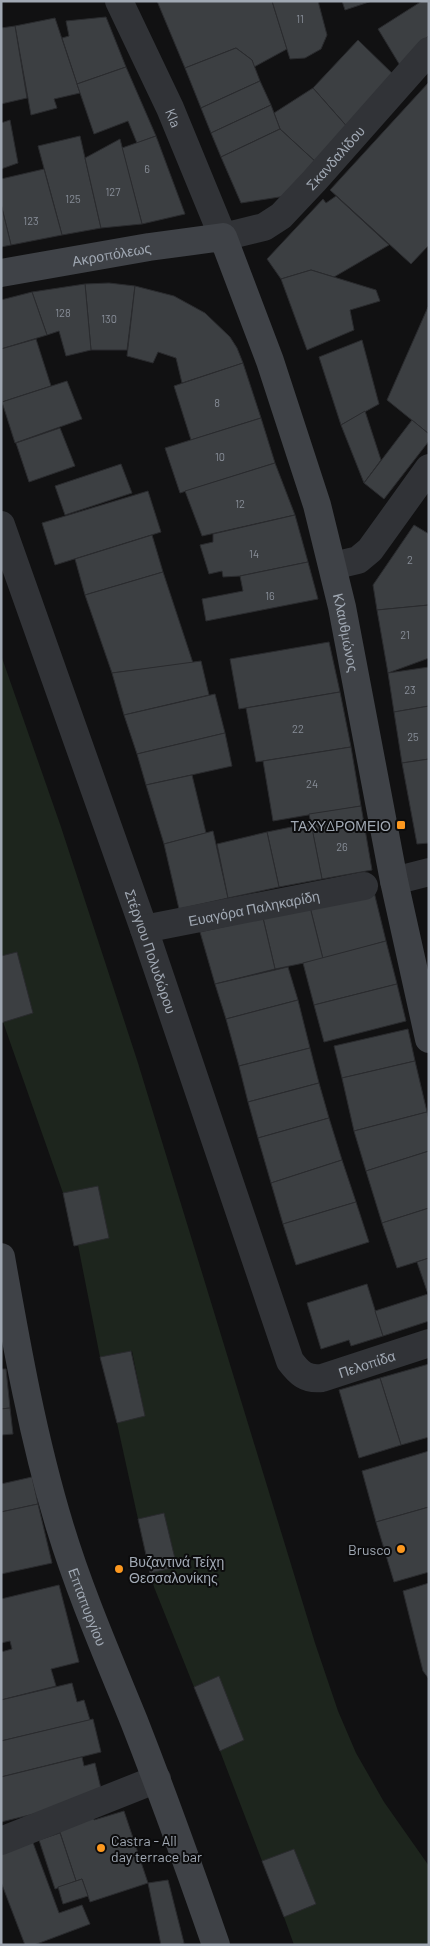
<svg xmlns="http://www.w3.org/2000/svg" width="430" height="1946" font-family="Barlow,sans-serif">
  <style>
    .green { fill: #1d251d }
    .building { fill: #3c3f42; stroke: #2a2b2e }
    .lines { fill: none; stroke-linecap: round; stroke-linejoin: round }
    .minor { stroke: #313337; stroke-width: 28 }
    .secondary { stroke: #3f4247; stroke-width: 28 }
    .poi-dot { fill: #fc981f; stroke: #0c0c0d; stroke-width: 2 }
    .labels { text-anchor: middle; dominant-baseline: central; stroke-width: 4; stroke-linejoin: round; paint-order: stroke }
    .number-label { font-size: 11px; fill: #888e98 }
    .street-label { font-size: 14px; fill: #a1a9b4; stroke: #0c0c0d }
    .poi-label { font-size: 14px; fill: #a1a9b4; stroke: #0c0c0d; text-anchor: end }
  </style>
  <rect width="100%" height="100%" fill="#111112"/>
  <path class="green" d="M1 655 61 827 138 1063 315 1643 338 1711 356 1753 384 1802 429 1866V1945H294L284 1917 315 1904 294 1849 262 1861 220 1751 244 1740 219 1677 194 1687 154 1587 150 1573 177 1566 164 1513 138 1519 117 1423 145 1416 132 1351 100 1357 78 1245 109 1238 98 1186 63 1193 3 1022 33 1012 17 952 1 956Z"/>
  <g class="building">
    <path d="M157 1H272L287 49 254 67 252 60 236 48 185 68Z"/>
    <path d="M272 1H318L327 35 321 49 305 58 290 59Z"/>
    <path d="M342 1H372L345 10Z"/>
    <path d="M422 1H429V35L401 67 378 29Z"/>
    <path d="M106 17 126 67 77 84 62 38 69 36 66 21Z"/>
    <path d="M55 18 80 93 54 99 57 108 31 115 15 26Z"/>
    <path d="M15 26 27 98 1 104V28Z"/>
    <path d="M358 40 398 79 350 130 313 88Z"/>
    <path d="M236 48 252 60 260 81 201 108 185 68Z"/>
    <path d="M126 67 156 136 137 143 128 121 94 134 77 84Z"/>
    <path d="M260 81 271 105 211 133 201 108Z"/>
    <path d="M429 82V245L411 264 330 190Z"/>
    <path d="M313 88 350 130 318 164 280 129 274 113Z"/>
    <path d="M271 105 280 129 221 157 211 133Z"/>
    <path d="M10 120 18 163 1 169V123Z"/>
    <path d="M280 129 318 164 286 196 241 203 221 157Z"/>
    <path d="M80 136 101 228 62 235 38 146Z"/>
    <path d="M156 136 185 214 142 224 122 148Z"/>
    <path d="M120 139 142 224 101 228 85 158Z"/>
    <path d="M44 169 62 235 11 245 1 204V179Z"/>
    <path d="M336 196 389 245 334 277 311 270 281 279 267 259 323 199 326 203Z"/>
    <path d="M1 204 11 245 1 247Z"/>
    <path d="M311 270 376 290 380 301 350 310 354 330 307 350 281 279Z"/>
    <path d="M109 283 135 286 127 350H91L85 284Z"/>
    <path d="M85 284 91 350 66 356 59 331 47 335 32 292Z"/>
    <path d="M135 286 174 296 205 313 230 337 237 348 243 363 182 383 176 358 158 352 153 363 127 356Z"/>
    <path d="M32 292 47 335 1 349V300Z"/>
    <path d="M428 307H429V434L387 400Z"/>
    <path d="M36 339 51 386 2 402 1 349Z"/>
    <path d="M362 340 379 404 341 425 319 357Z"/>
    <path d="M243 363 261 418 191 440 174 386Z"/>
    <path d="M67 381 82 419 15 443 2 402Z"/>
    <path d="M365 411 381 460 364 483 341 425Z"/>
    <path d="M261 418 275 463 180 493 165 448Z"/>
    <path d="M412 420 429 434V441L384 499 364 483Z"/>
    <path d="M60 428 75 466 29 482 16 443Z"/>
    <path d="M275 463 295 515 202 536 185 491Z"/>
    <path d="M121 464 132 493 65 515 55 486Z"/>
    <path d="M148 491 161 532 55 565 42 523Z"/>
    <path d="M295 515 308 562 240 576 223 577 222 571 209 574 200 545 213 542V534Z"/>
    <path d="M414 525 429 534V605L377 610 373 585Z"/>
    <path d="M152 535 163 572 85 595 75 559Z"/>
    <path d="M308 562 318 599 206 621 202 599 243 591 240 576Z"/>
    <path d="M163 572 193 663 112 673 85 595Z"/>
    <path d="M429 605V658L388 673 377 610Z"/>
    <path d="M329 642 340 692 239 709 230 659Z"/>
    <path d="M201 661 209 695 124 715 112 673Z"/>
    <path d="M429 667V706L394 712 388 673Z"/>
    <path d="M340 692 351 747 256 762 246 708Z"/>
    <path d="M215 694 225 733 137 754 124 715Z"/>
    <path d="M429 706V759L402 763 394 712Z"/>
    <path d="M225 733 232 766 146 785 137 754Z"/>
    <path d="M351 747 361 806 273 821 263 761Z"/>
    <path d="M429 759V843L417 844 402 763Z"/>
    <path d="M192 775 206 833 164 844 146 785Z"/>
    <path d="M361 806 372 870 322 879 309 814Z"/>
    <path d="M311 823 322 879 279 887 267 832Z"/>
    <path d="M213 831 228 898 179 909 164 844Z"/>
    <path d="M267 832 279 887 228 898 217 844Z"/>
    <path d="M374 892 386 941 323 959 310 907Z"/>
    <path d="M310 907 323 959 275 969 263 918Z"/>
    <path d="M263 918 275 969 215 984 200 932Z"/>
    <path d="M386 941 397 984 314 1005 303 963Z"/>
    <path d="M17 952 33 1013 1 1023V956Z"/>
    <path d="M288 967 298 1000 226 1019 215 984Z"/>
    <path d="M397 984 406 1021 324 1042 314 1005Z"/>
    <path d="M298 1000 310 1048 239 1066 226 1019Z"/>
    <path d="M408 1029 415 1061 342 1078 334 1046Z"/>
    <path d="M310 1048 319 1083 248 1102 239 1066Z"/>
    <path d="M415 1061 427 1112 354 1131 342 1078Z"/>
    <path d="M319 1083 329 1118 258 1138 248 1102Z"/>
    <path d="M427 1112 429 1120V1151L366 1171 354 1131Z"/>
    <path d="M329 1118 342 1160 271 1183 258 1138Z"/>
    <path d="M429 1151V1208L382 1223 366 1171Z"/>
    <path d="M342 1160 356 1202 283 1224 271 1183Z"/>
    <path d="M98 1186 109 1238 74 1246 63 1193Z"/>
    <path d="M356 1202 369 1242 296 1265 283 1224Z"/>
    <path d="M429 1208V1258L397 1268 382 1223Z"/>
    <path d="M429 1258V1297L417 1262Z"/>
    <path d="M367 1284 383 1336 351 1346 349 1340 321 1349 307 1303Z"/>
    <path d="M428 1294 429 1321 383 1336 375 1311Z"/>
    <path d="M131 1351 145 1416 117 1423 100 1357Z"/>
    <path d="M429 1364V1437L401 1445 380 1378Z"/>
    <path d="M1 1369H6L10 1408 1 1409Z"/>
    <path d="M380 1378 401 1445 359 1458 339 1390Z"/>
    <path d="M10 1408 13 1434 1 1435V1409Z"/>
    <path d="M429 1451V1507L376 1522 362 1471Z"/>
    <path d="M32 1477 38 1504 1 1512V1484Z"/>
    <path d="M38 1504 52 1563 1 1574V1512Z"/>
    <path d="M429 1507V1572L394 1582 376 1522Z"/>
    <path d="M164 1513 177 1567 150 1573 138 1519Z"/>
    <path d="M429 1583V1679L423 1671 403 1591Z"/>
    <path d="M59 1585 79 1662 51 1669 56 1686 1 1700V1652L12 1649 10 1641 1 1643V1599Z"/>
    <path d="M219 1676 244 1740 220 1751 194 1687Z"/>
    <path d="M72 1683 77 1702 84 1700 90 1720 1 1741V1700Z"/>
    <path d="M93 1719 101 1752 1 1777V1741Z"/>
    <path d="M82 1757 84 1766 95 1763 103 1797 1 1822V1777Z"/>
    <path d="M124 1811 148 1883 90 1902 82 1879 76 1881 58 1826 93 1814 94 1820Z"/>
    <path d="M60 1833 76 1881 55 1889 39 1840Z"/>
    <path d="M32 1840 59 1913 82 1905 90 1924 34 1945H25L1 1882V1852Z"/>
    <path d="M294 1849 316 1904 284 1917 262 1861Z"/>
    <path d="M82 1879 88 1896 63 1904 58 1887Z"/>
    <path d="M168 1880 184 1943 178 1945H161L148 1883Z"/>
  </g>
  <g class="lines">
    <g class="minor">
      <path id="s1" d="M119 1 170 108 223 237 264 227 281 216 314 181 429 51"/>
      <path id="s2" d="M1 525 144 929 290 1361C299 1373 306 1380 322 1378L429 1343"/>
      <path d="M333 566 358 560 370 550 429 468"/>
      <path d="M394 881 429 872"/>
      <path id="s3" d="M144 929 364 886"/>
      <path d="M1 1841 157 1779"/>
    </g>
    <g class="secondary">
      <path id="s4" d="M1 273 149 247 223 237 270 361 317 505 342 607 394 881 429 1039"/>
      <path id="s5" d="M1 1257C17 1348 33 1438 60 1527 80 1593 108 1657 134 1721 163 1795 190 1870 216 1945"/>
    </g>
  </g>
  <g class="poi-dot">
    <rect x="396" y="820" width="10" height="10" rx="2.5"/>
    <circle cx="401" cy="1549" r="5"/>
    <circle cx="119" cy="1569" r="5"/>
    <circle cx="101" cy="1848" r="5"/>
  </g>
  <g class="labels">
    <g class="number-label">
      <text x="300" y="18">11</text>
      <text x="147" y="168">6</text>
      <text x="113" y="191">127</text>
      <text x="73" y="198">125</text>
      <text x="31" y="220">123</text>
      <text x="63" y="312">128</text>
      <text x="109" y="318">130</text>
      <text x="217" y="402">8</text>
      <text x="220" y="456">10</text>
      <text x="240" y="503">12</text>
      <text x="254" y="553">14</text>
      <text x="410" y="559">2</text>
      <text x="270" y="595">16</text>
      <text x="405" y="634">21</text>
      <text x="410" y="689">23</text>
      <text x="298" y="728">22</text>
      <text x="413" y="736">25</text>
      <text x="312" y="783">24</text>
      <text x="342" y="846">26</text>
    </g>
    <g class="street-label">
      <text stroke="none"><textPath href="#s1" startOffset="129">Kla</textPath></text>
      <text stroke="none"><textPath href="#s1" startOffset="400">Σκανδαλίδου</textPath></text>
      <text stroke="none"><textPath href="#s4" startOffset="112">Ακροπόλεως</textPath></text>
      <text stroke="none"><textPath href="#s4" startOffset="640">Κλαυθμώνος</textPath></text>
      <text stroke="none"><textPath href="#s3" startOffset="112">Ευαγόρα Παληκαρίδη</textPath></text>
      <text stroke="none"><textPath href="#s2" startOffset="452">Στέργιου Πολυδώρου</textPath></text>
      <text stroke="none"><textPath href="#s2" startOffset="970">Πελοπίδα</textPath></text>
      <text stroke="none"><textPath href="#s5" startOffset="361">Επταπυργίου</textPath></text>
    </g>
    <g class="poi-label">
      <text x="391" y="825">ΤΑΧΥΔΡΟΜΕΙΟ</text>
      <text x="391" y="1549">Brusco</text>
      <text x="129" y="1561" text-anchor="start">Βυζαντινά Τείχη<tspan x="129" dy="16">Θεσσαλονίκης</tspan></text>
      <text x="111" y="1840" text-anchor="start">Castra - All<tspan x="111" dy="16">day terrace bar</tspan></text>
    </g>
  </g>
  <rect width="430" height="1946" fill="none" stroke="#a1a9b4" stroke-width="5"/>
</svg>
